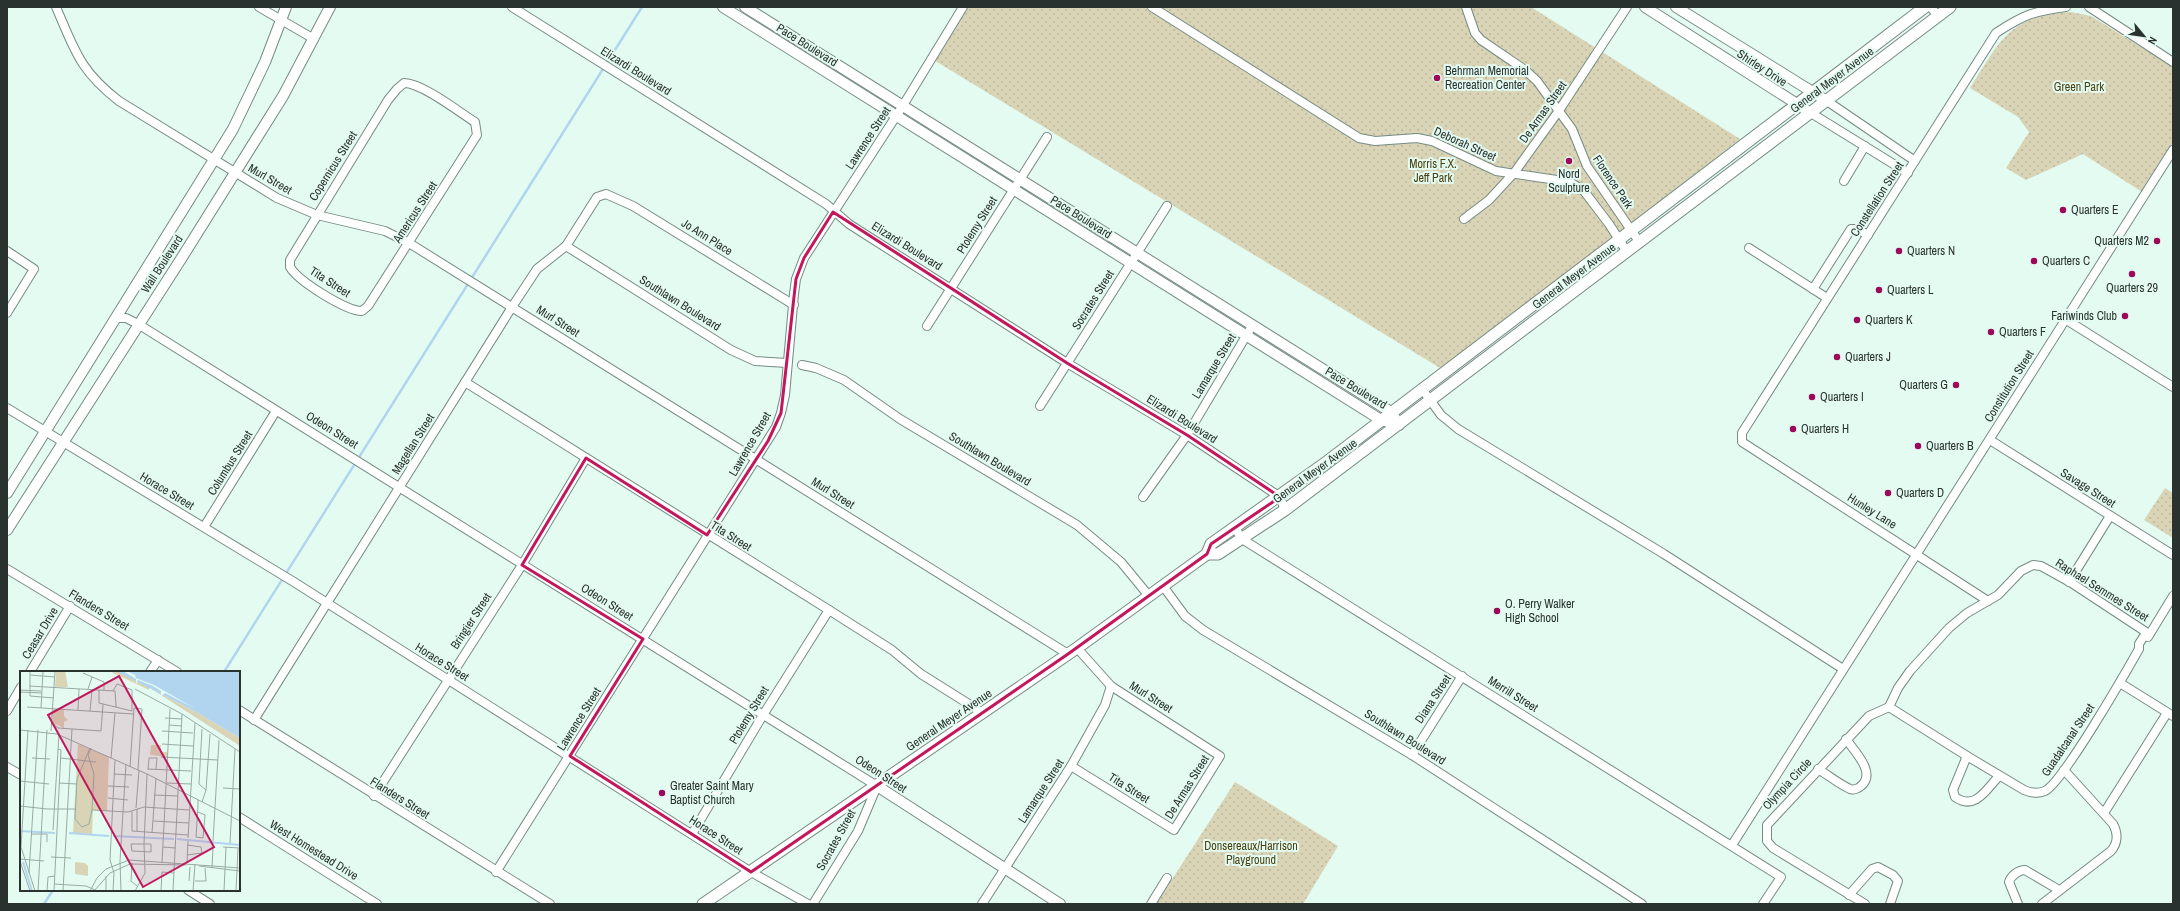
<svg xmlns="http://www.w3.org/2000/svg" width="2180" height="911" font-family="'Archivo Narrow',sans-serif">
  <style>
    .park { fill: url(#park-dots) }
    .lines { fill: none; stroke-linecap: round; stroke-linejoin: round }
    .stream { stroke: #b1d5ee; stroke-width: 2.5 }
    .minor-casing { stroke: #768b83; stroke-width: 10 }
    .tertiary-casing { stroke: #768b83; stroke-width: 12 }
    .secondary-casing { stroke: #768b83; stroke-width: 13 }
    .minor { stroke: #fff; stroke-width: 8 }
    .tertiary { stroke: #fff; stroke-width: 10 }
    .secondary { stroke: #fff; stroke-width: 11 }
    .marked { fill: none; stroke: #c2185b; stroke-width: 3; stroke-linejoin: round }
    .poi-dot { fill: #9a095a; stroke: #e4fbf2; stroke-width: 1.5 }
    .labels { text-anchor: middle; dominant-baseline: central; stroke-width: 4; stroke-linejoin: round; paint-order: stroke }
    .street-label { font-size: 12px; fill: #29322f; stroke: #e4fbf2 }
    .poi-label { font-size: 12px; fill: #29322f; stroke: #e4fbf2; text-anchor: start }
    .park-label { font-size: 12px; fill: #494112; stroke: #e4fbf2 }
    .inset-river { fill: none; stroke: #b1d5ee; stroke-width: 2 }
    .inset-road { fill: none; stroke: #99aba4; stroke-width: 1 }
    .view { fill: #c2185b; fill-opacity: 0.15; stroke: #c2185b; stroke-width: 2 }
    .inset-edge { fill: none; stroke: #29322f; stroke-width: 2 }
  </style>
  <defs>
    <pattern id="park-dots" width="8" height="8" patternUnits="userSpaceOnUse"><rect width="8" height="8" fill="#d9d4b5"/><path d="M2 2h.1M6 6h.1" fill="none" stroke="#bab69c" stroke-width="1.8" stroke-linecap="round"/></pattern>
  </defs>
  <rect width="100%" height="100%" fill="#e4fbf2"/>
  <g class="park">
    <path d="M964 7H1531L1740 139 1445 371 932 59Z"/>
    <path d="M2071 12 2091 16 2173 67V142L2142 192 2083 154 2026 180 2006 168 2029 132 2018 117 1970 88C2001 40 2008 16 2071 12Z"/>
    <path d="M2165 488 2173 493V538L2144 520Z"/>
    <path d="M1235 782 1338 846 1303 904H1156Z"/>
  </g>
  <g class="lines">
    <g class="stream">
      <path d="M224 672 642 7"/>
      <path d="M44 904 53 890"/>
    </g>
    <g class="minor-casing">
      <g id="minor">
        <path d="M56 7C75 51 80 71 119 101L277 198 317 215 385 231 409 243 1068 654"/>
        <path d="M259 7 314 39"/>
        <path d="M512 7 826 204 849 224 1067 363 1187 435 1280 497 1285 510"/>
        <path d="M1152 7 1359 138 1375 141 1417 138 1432 141 1496 171 1570 182 1584 191 1609 224 1627 252"/>
        <path d="M1466 7 1475 33 1481 40 1525 70 1537 81 1572 129 1587 166 1640 243"/>
        <path d="M1930 7 1939 16"/>
        <path d="M2089 7 2173 62"/>
        <path d="M404 83C422 83 459 112 475 122L477 135 368 306 362 311C346 311 298 281 290 267V260L388 100 397 89Z"/>
        <path d="M1827 101 1915 161"/>
        <path d="M1811 113 1908 173"/>
        <path d="M1844 181 1865 146"/>
        <path d="M1464 219 1489 200 1514 173 1558 112 1627 7"/>
        <path d="M566 246 731 350 755 361 787 363"/>
        <path d="M1749 248 1827 298"/>
        <path d="M7 251 34 269 7 313"/>
        <path d="M1813 289 1851 229H1857L1868 235"/>
        <path d="M115 318H126L138 324 877 786 858 831 813 904"/>
        <path d="M2065 319 2173 387"/>
        <path d="M927 326 1047 137"/>
        <path d="M802 365 816 368 844 380 900 419 1077 525 1121 562 1149 596"/>
        <path d="M465 382 829 610 892 650 921 674 983 713"/>
        <path d="M1422 389 1441 415 1458 429 1664 554 1843 669"/>
        <path d="M1040 406 1167 206"/>
        <path d="M7 408 294 582 751 872 808 904"/>
        <path d="M1990 440 2173 555"/>
        <path d="M1143 497 1187 435 1252 326"/>
        <path d="M204 527 276 411"/>
        <path d="M1235 528 1242 539 1781 877 1763 904"/>
        <path d="M7 569 177 672"/>
        <path d="M2069 582 2110 516"/>
        <path d="M1163 586 1185 616 1203 630 1412 755 1642 904"/>
        <path d="M1988 601 1742 442V433L1996 33C2023 15 2034 11 2066 7"/>
        <path d="M2148 637 2173 596"/>
        <path d="M30 672 70 606"/>
        <path d="M150 672 158 660"/>
        <path d="M2120 683 2173 716"/>
        <path d="M1889 707 1967 756 2024 790C2031 793 2038 794 2045 791 2063 782 2126 672 2139 649V644L2144 636H2148"/>
        <path d="M239 710 550 904"/>
        <path d="M7 711 21 687"/>
        <path d="M254 720 512 307 537 269 566 246 597 197 606 194 633 206 794 305"/>
        <path d="M1412 755 1462 676"/>
        <path d="M1967 756 1953 790 1955 797C1975 811 1986 790 1999 776"/>
        <path d="M1071 766 1174 830 1220 756 1111 686 1077 648"/>
        <path d="M7 767 21 775"/>
        <path d="M1818 769C1828 775 1839 784 1850 789 1853 790 1858 789 1861 786 1877 773 1854 751 1846 739"/>
        <path d="M374 796 522 565 586 458"/>
        <path d="M2104 813 2167 713"/>
        <path d="M239 817 377 904"/>
        <path d="M692 834 763 715 829 610"/>
        <path d="M1732 845 2173 150"/>
        <path d="M496 872 776 427 781 413 785 395 794 294 796 279 804 258 902 107 963 7"/>
        <path d="M188 890 210 904"/>
        <path d="M1849 895 1872 869 1878 867 1893 875 1898 881 1890 904"/>
        <path d="M982 904 1071 766 1105 705 1111 686"/>
        <path d="M1151 904 1167 878"/>
        <path d="M1865 904 1773 848 1767 841V825L1869 716 1889 707 1898 688 1910 671 1949 628 1967 613 1998 595 2021 571 2033 565 2041 566 2070 582 2149 634"/>
        <path d="M2018 904 2009 882C2011 876 2018 870 2025 870L2059 890"/>
        <path d="M2042 904 2111 851C2118 843 2118 833 2113 824L2064 770"/>
      </g>
    </g>
    <g class="tertiary-casing">
      <g id="tertiary">
        <path d="M723 7 1381 420 1399 425"/>
        <path d="M745 7 1391 412 1395 418"/>
        <path d="M1645 7 1811 113"/>
        <path d="M1676 7 1827 101"/>
        <path d="M7 493 233 129 265 62 286 7"/>
        <path d="M7 530 181 259 283 96 330 7"/>
        <path d="M877 786 1060 904"/>
      </g>
    </g>
    <g class="secondary-casing">
      <g id="secondary">
        <path d="M1207 554H1218L1285 510 1950 7"/>
        <path d="M703 904 1077 648 1207 554 1211 544 1328 461 1925 7"/>
      </g>
    </g>
    <use href="#minor" class="minor"/>
    <use href="#tertiary" class="tertiary"/>
    <use href="#secondary" class="secondary"/>
  </g>
  <path class="marked" d="M833 212 1067 363 1187 435 1280 497 1211 544 1207 554 1068 654 751 872 570 756 643 639 522 565 586 458 707 535 768 441 781 413 796 279 804 258Z"/>
  <g class="poi-dot">
    <circle cx="1437" cy="78" r="4"/>
    <circle cx="1569" cy="161" r="4"/>
    <circle cx="2063" cy="210" r="4"/>
    <circle cx="2157" cy="241" r="4"/>
    <circle cx="1899" cy="251" r="4"/>
    <circle cx="2034" cy="261" r="4"/>
    <circle cx="2132" cy="274" r="4"/>
    <circle cx="1879" cy="290" r="4"/>
    <circle cx="2125" cy="316" r="4"/>
    <circle cx="1857" cy="320" r="4"/>
    <circle cx="1991" cy="332" r="4"/>
    <circle cx="1837" cy="357" r="4"/>
    <circle cx="1956" cy="385" r="4"/>
    <circle cx="1812" cy="397" r="4"/>
    <circle cx="1793" cy="429" r="4"/>
    <circle cx="1918" cy="446" r="4"/>
    <circle cx="1888" cy="493" r="4"/>
    <circle cx="1497" cy="611" r="4"/>
    <circle cx="662" cy="793" r="4"/>
  </g>
  <g class="labels">
    <g class="street-label">
      <text transform="translate(807 45) rotate(32)">Pace Boulevard</text>
      <text transform="translate(1762 68) rotate(33)">Shirley Drive</text>
      <text transform="translate(636 71) rotate(32)">Elizardi Boulevard</text>
      <text transform="translate(1832 80) rotate(-37)">General Meyer Avenue</text>
      <text transform="translate(1543 112) rotate(-55)">De Armas Street</text>
      <text transform="translate(868 138) rotate(-57)">Lawrence Street</text>
      <text transform="translate(1465 144) rotate(24)">Deborah Street</text>
      <text transform="translate(333 166) rotate(-58)">Copernicus Street</text>
      <text transform="translate(270 179) rotate(30)">Murl Street</text>
      <text transform="translate(1613 182) rotate(56)">Florence Park</text>
      <text transform="translate(1877 199) rotate(-57)">Constellation Street</text>
      <text transform="translate(415 212) rotate(-57)">Americus Street</text>
      <text transform="translate(1081 217) rotate(32)">Pace Boulevard</text>
      <text transform="translate(977 225) rotate(-58)">Ptolemy Street</text>
      <text transform="translate(707 237) rotate(32)">Jo Ann Place</text>
      <text transform="translate(907 246) rotate(32)">Elizardi Boulevard</text>
      <text transform="translate(162 264) rotate(-57)">Wall Boulevard</text>
      <text transform="translate(1574 276) rotate(-37)">General Meyer Avenue</text>
      <text transform="translate(330 282) rotate(33)">Tita Street</text>
      <text transform="translate(1093 300) rotate(-58)">Socrates Street</text>
      <text transform="translate(680 303) rotate(32)">Southlawn Boulevard</text>
      <text transform="translate(558 321) rotate(32)">Murl Street</text>
      <text transform="translate(1214 366) rotate(-59)">Lamarque Street</text>
      <text transform="translate(2009 386) rotate(-58)">Constitution Street</text>
      <text transform="translate(1356 388) rotate(31)">Pace Boulevard</text>
      <text transform="translate(1182 419) rotate(32)">Elizardi Boulevard</text>
      <text transform="translate(332 430) rotate(32)">Odeon Street</text>
      <text transform="translate(413 444) rotate(-58)">Magellan Street</text>
      <text transform="translate(750 444) rotate(-60)">Lawrence Street</text>
      <text transform="translate(990 459) rotate(31)">Southlawn Boulevard</text>
      <text transform="translate(230 463) rotate(-58)">Columbus Street</text>
      <text transform="translate(1315 471) rotate(-36)">General Meyer Avenue</text>
      <text transform="translate(2088 488) rotate(32)">Savage Street</text>
      <text transform="translate(167 491) rotate(31)">Horace Street</text>
      <text transform="translate(833 493) rotate(32)">Murl Street</text>
      <text transform="translate(1872 511) rotate(32)">Hunley Lane</text>
      <text transform="translate(731 536) rotate(32)">Tita Street</text>
      <text transform="translate(2102 590) rotate(32)">Raphael Semmes Street</text>
      <text transform="translate(607 602) rotate(32)">Odeon Street</text>
      <text transform="translate(99 610) rotate(31)">Flanders Street</text>
      <text transform="translate(471 621) rotate(-57)">Bringier Street</text>
      <text transform="translate(40 633) rotate(-59)">Ceasar Drive</text>
      <text transform="translate(442 662) rotate(32)">Horace Street</text>
      <text transform="translate(1513 694) rotate(32)">Merrill Street</text>
      <text transform="translate(1151 697) rotate(32)">Murl Street</text>
      <text transform="translate(1433 699) rotate(-57)">Diana Street</text>
      <text transform="translate(749 715) rotate(-59)">Ptolemy Street</text>
      <text transform="translate(579 719) rotate(-58)">Lawrence Street</text>
      <text transform="translate(949 720) rotate(-34)">General Meyer Avenue</text>
      <text transform="translate(1405 737) rotate(32)">Southlawn Boulevard</text>
      <text transform="translate(2068 740) rotate(-56)">Guadalcanal Street</text>
      <text transform="translate(881 774) rotate(33)">Odeon Street</text>
      <text transform="translate(1787 784) rotate(-47)">Olympia Circle</text>
      <text transform="translate(1187 787) rotate(-58)">De Armas Street</text>
      <text transform="translate(1129 788) rotate(32)">Tita Street</text>
      <text transform="translate(1041 791) rotate(-57)">Lamarque Street</text>
      <text transform="translate(400 798) rotate(32)">Flanders Street</text>
      <text transform="translate(716 835) rotate(33)">Horace Street</text>
      <text transform="translate(836 840) rotate(-61)">Socrates Street</text>
      <text transform="translate(314 850) rotate(32)">West Homestead Drive</text>
    </g>
    <g class="poi-label">
      <text x="1445" y="71">Behrman Memorial<tspan x="1445" dy="14">Recreation Center</tspan></text>
      <text x="1569" y="174" text-anchor="middle">Nord<tspan x="1569" dy="14">Sculpture</tspan></text>
      <text x="2071" y="210">Quarters E</text>
      <text x="2149" y="241" text-anchor="end">Quarters M2</text>
      <text x="1907" y="251">Quarters N</text>
      <text x="2042" y="261">Quarters C</text>
      <text x="2132" y="288" text-anchor="middle">Quarters 29</text>
      <text x="1887" y="290">Quarters L</text>
      <text x="2117" y="316" text-anchor="end">Fariwinds Club</text>
      <text x="1865" y="320">Quarters K</text>
      <text x="1999" y="332">Quarters F</text>
      <text x="1845" y="357">Quarters J</text>
      <text x="1948" y="385" text-anchor="end">Quarters G</text>
      <text x="1820" y="397">Quarters I</text>
      <text x="1801" y="429">Quarters H</text>
      <text x="1926" y="446">Quarters B</text>
      <text x="1896" y="493">Quarters D</text>
      <text x="1505" y="604">O. Perry Walker<tspan x="1505" dy="14">High School</tspan></text>
      <text x="670" y="786">Greater Saint Mary<tspan x="670" dy="14">Baptist Church</tspan></text>
    </g>
    <g class="park-label">
      <text x="2079" y="87">Green Park</text>
      <text x="1433" y="164">Morris F.X.<tspan x="1433" dy="14">Jeff Park</tspan></text>
      <text x="1251" y="846">Donsereaux/Harrison<tspan x="1251" dy="14">Playground</tspan></text>
    </g>
  </g>
  <g transform="translate(20 671)">
    <rect width="220" height="220" fill="#e4fbf2"/>
    <path d="M55 191 65 192 68 195V205L55 203Z" fill="#d9d4b5"/>
    <path d="M89 0H98L129 16V19ZM130 17 178 42 220 67V75Z" fill="#d9d4b5"/>
    <path d="M36 0H45L48 16H35ZM33 38 44 39V45L48 49 44 51V57L33 52ZM58 73 89 86 87 140 73 139 72 163 53 162ZM131 74H141V81H147V86L130 84Z" fill="#d9d4b5"/>
    <path d="M96 0H220V67L178 42Z" fill="#b1d5ee"/>
    <path d="M103 0H107L115 4 116 7 134 14 176 38 145 22 141 25V20L133 15 118 9 116 13V8Z" fill="#e4fbf2"/>
    <path class="inset-river" d="M0 160 35 162M49 162 89 165M93 165 154 168M157 168 220 174M3 191 12 220"/>
    <path class="inset-road" d="M10 0V25L34 27M63 2 84 11V19M10 4 35 6M9 15 95 20 96 36M68 18 72 6M115 18 162 43 220 81M0 19 21 20M79 19V32L112 40V19L97 13 93 20M0 21 22 22M7 36 113 43M21 37 23 0M58 39 59 18M70 40 72 19M145 47 162 48M32 52 38 57 81 60 83 33M149 54 162 55M182 58 179 113 186 119M0 59 37 63 127 103 220 150M31 60 35 0M142 60 173 62M142 73 173 75M70 77 57 108 55 148 62 156 69 153 72 139 74 103 68 84 71 77M141 86 198 89M12 87 30 88M41 87 76 91M91 87 95 42M110 96 114 37 122 38 118 99M128 98 171 100M128 99 129 87H137L136 98M94 103 112 104M0 110 29 113M39 112 57 113M147 112 171 113M88 115 109 116M203 117 220 118M134 124 158 125M88 127 108 129M182 131 186 119 190 63M0 135 27 138H56M116 137 119 99M117 138V160M72 139 108 141 124 136 169 139M112 140V160L168 164M178 141 185 144 183 167 176 166 178 135V129M133 150 169 152M33 159 39 63M132 162 136 107M11 163H27V171M168 167 175 52M193 170 199 69M210 172 215 78M111 173H131V181L112 180ZM1 176 8 59M1 176 15 220M143 176 155 177M203 176 220 177M167 184 182 182 181 176 167 174M31 186 51 187M0 188 24 190M0 190 10 220M112 192 111 210 117 215M142 192 150 38M167 192 168 170M179 195 220 200M192 197 193 177M9 202 18 59M169 210 170 196M175 210H186L185 197M34 213 66 215 77 220M18 220 27 59M27 220 28 206 35 205M34 220 41 79 38 78M43 220 52 58M70 220 77 207 86 198 109 189 220 197M74 220 90 202 110 193 166 194M86 220V205M93 220 94 202 90 189 95 89M101 220 100 190 106 93M115 220 125 202 124 173 127 103M141 220 142 201 154 202M153 220 162 43M173 220 175 193M204 220 206 176M216 220 218 177"/>
    <path class="view" d="M99 5 194 176 123 216 28 44Z"/>
    <rect width="220" height="220" class="inset-edge"/>
  </g>
  <rect width="2180" height="911" fill="none" stroke="#29322f" stroke-width="16"/>
  <g transform="translate(2144 36) rotate(119)" stroke="#e4fbf2" stroke-width="3" paint-order="stroke">
  <path d="M0-3L7 15L0 10L-7 15Z" fill="#29322f"/>
  <text y="-6" font-size="11" font-weight="bold" text-anchor="middle" fill="#29322f">N</text>
  </g>
</svg>
